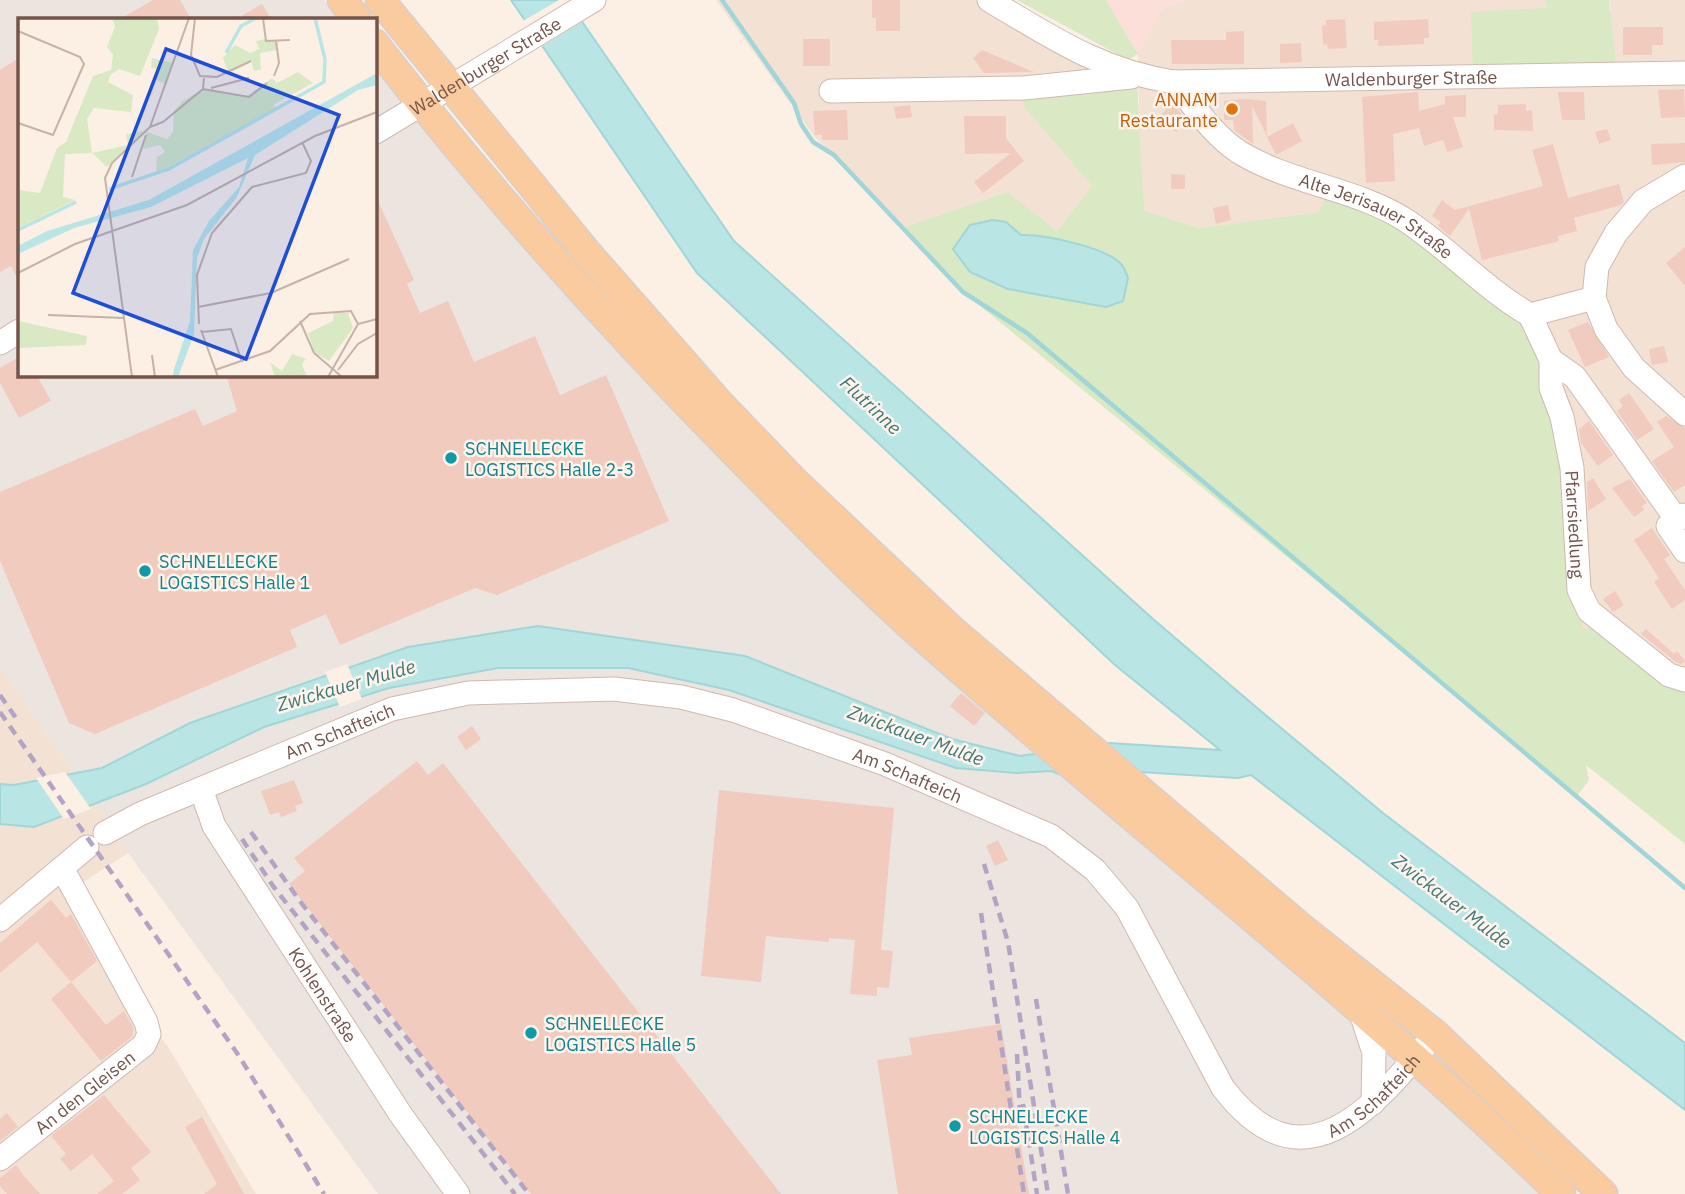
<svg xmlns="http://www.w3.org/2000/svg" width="1685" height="1194" font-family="'IBM Plex Sans',sans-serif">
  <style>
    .residential { fill: #f3e1d4 }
    .commercial { fill: #fcdfd9 }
    .industrial { fill: #ece4df }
    .green { fill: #d8e9c4 }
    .water { fill: #bae5e5; stroke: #a0d6d7; stroke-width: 2 }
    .pier { fill: #fcf0e5 }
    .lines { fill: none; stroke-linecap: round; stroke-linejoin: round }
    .stream { stroke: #a0d6d7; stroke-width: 4.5 }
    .building { fill: #f1cbbd }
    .minor-casing { stroke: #cfb9af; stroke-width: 25 }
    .major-casing { stroke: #d8cfcd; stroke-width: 31 }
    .minor { stroke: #fff; stroke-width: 23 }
    .major { stroke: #f9cb9f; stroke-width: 28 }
    .rail { stroke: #b1a4c5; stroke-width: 4.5; stroke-dasharray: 10 7; stroke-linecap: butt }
    .food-dot { fill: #e8710a; stroke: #fff4eb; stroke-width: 2.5 }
    .culture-dot { fill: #0f9aa8; stroke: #fff4eb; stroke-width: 2.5 }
    .labels { text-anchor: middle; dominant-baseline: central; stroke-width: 5; stroke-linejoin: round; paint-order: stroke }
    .street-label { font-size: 18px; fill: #74544b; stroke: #fff4eb }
    .food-label { font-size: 18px; fill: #c56008; stroke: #fff4eb; text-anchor: end }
    .culture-label { font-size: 18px; fill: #0d838f; stroke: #fff4eb; text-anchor: start }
    .water-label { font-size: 19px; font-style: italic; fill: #3f7879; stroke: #fff4eb }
    .inset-river { fill: none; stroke: #bae5e5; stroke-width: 3.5 }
    .inset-road { fill: none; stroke: #c6b2a7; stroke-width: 2 }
    .view { fill: #1d4ed8; fill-opacity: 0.15; stroke: #1d4ed8; stroke-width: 3.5 }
    .inset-edge { fill: none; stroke: #74544b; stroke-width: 3.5 }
  </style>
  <rect width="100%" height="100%" fill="#fcf0e5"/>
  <g class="residential">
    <path d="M716 0H989L1138 76V54L1162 9 1184 0H1545L1547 8 1611 10 1609 0H1685V685L1579 629 1319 212 1200 228 1143 211 1138 77 1023 106 1092 186 1057 231 1008 192 904 227 813 135Z"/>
    <path d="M0 666 128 853 74 888 146 1022 167 1045 256 1194H0Z"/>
  </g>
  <path class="commercial" d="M1106 0H1184L1162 9 1138 54Z"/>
  <path class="industrial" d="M0 0H324L338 19H19V374H374L375 66 465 173 1551 1194H378L128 853 0 666Z"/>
  <g class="green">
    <path d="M1017 0H1106L1138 54 1128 60Z"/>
    <path d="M1545 0H1609L1617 74 1473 77 1471 12 1547 8Z"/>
    <path d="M1137 77 1144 211 1200 228 1319 212 1330 189 1375 205 1530 315 1589 611 1580 629 1603 626 1685 685V844L1586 765 1589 780 1578 795 963 292 904 227 1008 192 1057 231 1092 186 1023 106 1024 88Z"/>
  </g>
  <g class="water">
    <path d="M511 0H567L734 241 1153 619 1256 707 1383 813 1685 1043V1110L1251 775 1238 778 1139 772 1069 778 1051 771 1016 773 956 768 729 690 628 668H498L389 688 264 727 146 784 34 827 0 824V784L14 785 102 768 190 723 408 647 538 626 745 656 952 739 1020 756 1110 743 1220 750 1115 665 697 273Z"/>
    <path d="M993 220 1006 222 1021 235C1043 234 1104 247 1120 263 1124 266 1126 273 1128 278L1123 301 1106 307 1008 289 970 272 953 249 970 225Z"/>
  </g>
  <g class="pier">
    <path d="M559 0H571L585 20 541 47 523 21Z"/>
    <path d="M347 664 362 699 340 707 325 672Z"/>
    <path d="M65 772 91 809 64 819 36 778Z"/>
  </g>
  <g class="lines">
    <path class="stream" d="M722 0 794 103 801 124 813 142 834 155 963 292 1027 333 1685 888"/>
  </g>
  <g class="building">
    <path d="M153 0H180L191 19H120Z"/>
    <path d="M872 0H900V31H876V18H872Z"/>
    <path d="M262 4 271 19H236Z"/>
    <path d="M1345 19 1347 48 1328 49 1327 44 1323 45 1322 26 1326 25V20Z"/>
    <path d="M1428 19 1429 38H1424V44L1378 46V40H1374V22Z"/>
    <path d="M1623 27H1663V45H1652V55H1623Z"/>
    <path d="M1244 31V64H1172L1171 40H1226V32Z"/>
    <rect x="803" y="39" width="27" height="27"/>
    <path d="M1301 43 1302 62 1280 63V44Z"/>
    <path d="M982 50 1034 72 984 73 973 58Z"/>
    <path d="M19 58V282L11 266 0 272V70Z"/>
    <path d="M1684 89 1685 117 1661 118 1658 90Z"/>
    <path d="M1418 92 1419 111 1445 104V96L1466 95V117H1453L1463 147 1447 152 1443 140 1424 146 1419 128 1393 134 1395 181 1366 183 1362 97Z"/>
    <path d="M1558 92H1584L1585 120H1562Z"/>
    <path d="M1245 99 1266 101 1267 136 1252 106 1253 144 1234 130 1233 120H1224V101Z"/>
    <path d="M1171 102 1186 119 1176 132 1159 118Z"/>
    <path d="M1526 104V111L1532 110 1533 131 1494 130V115L1498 114V105Z"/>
    <path d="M910 105 912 117 896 119 894 107Z"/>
    <path d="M847 110 848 140H822V135H815L813 111Z"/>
    <path d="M964 116H1006V138L1024 161 983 193 974 182 1011 153 965 154Z"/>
    <path d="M1293 123 1302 141 1276 155 1267 137Z"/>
    <path d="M1607 129 1611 140 1599 144 1595 132Z"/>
    <path d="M1685 143V162L1652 165 1651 144Z"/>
    <path d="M1553 144 1568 198 1619 184 1624 202 1621 205 1574 218 1577 231 1558 236 1559 241 1482 260 1469 209 1450 236 1438 226 1441 222 1432 216 1442 200 1455 210 1543 186 1532 150Z"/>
    <path d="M1171 174 1185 175V189H1171Z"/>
    <path d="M374 192 414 280 407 284 420 313 448 301 474 362 535 336 560 395 606 375 669 521 497 595 475 588 340 645 326 614 290 630 297 647 95 734 69 723 0 561V492L195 409 203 426 237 411 226 374H374Z"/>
    <path d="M1228 205 1231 220 1216 224 1213 208Z"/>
    <path d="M1685 247V286L1666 263Z"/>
    <path d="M1588 322 1609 357 1585 367 1568 330Z"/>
    <path d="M1664 346 1668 362 1652 365 1649 349Z"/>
    <path d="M19 357V374H36L51 401 19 418 0 383V368Z"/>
    <path d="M1629 393 1654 429 1637 440 1617 411 1623 406 1619 400Z"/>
    <path d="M1666 416 1685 428V485L1674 492 1652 461 1674 447 1657 422Z"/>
    <path d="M1589 421 1613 455 1598 466 1581 443 1579 429Z"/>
    <path d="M1593 478 1606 499 1588 511 1587 482Z"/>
    <path d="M1630 479 1647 503 1642 506 1644 510 1634 517 1612 488Z"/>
    <path d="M1652 528 1670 555 1664 559 1685 590V600L1672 609 1654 582 1659 578 1634 540Z"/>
    <path d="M1615 591 1624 605 1613 612 1603 599Z"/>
    <path d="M1646 629 1674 654 1677 651 1685 661 1681 664 1676 662 1641 634Z"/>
    <path d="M961 693 985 713 974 726 950 706Z"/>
    <path d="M472 726 481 739 466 750 457 737Z"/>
    <path d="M417 761 428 775 443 763 781 1194H531L289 884 305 871 294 858Z"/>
    <path d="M294 780 303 803 295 806 297 811 281 817 279 812 270 815 261 791Z"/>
    <path d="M719 790 894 808 881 950 893 951 889 988 877 987V996L850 994 855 940 829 938V942L766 936 761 982 701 976Z"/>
    <path d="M998 840 1008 860 995 866 986 846Z"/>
    <path d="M51 900 66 918 71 914 97 961 71 982 37 942 0 973V943Z"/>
    <path d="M71 982 106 1025 124 1011 133 1027V1036L101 1061 51 999Z"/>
    <path d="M1001 1024 1029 1194H898L877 1060 912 1055 909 1038Z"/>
    <path d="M104 1095 151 1152 131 1168 140 1180 122 1194H97L114 1181 92 1154 71 1171 60 1159 66 1154 51 1136Z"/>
    <path d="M7 1113 18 1127 0 1141V1119Z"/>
    <path d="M202 1117 244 1194H204L217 1184 185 1127Z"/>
    <path d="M16 1165 24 1176 40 1194H7L0 1186V1178Z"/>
  </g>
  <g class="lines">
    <g class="minor-casing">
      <g id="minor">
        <path id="s1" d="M989 0C1051 37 1101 71 1174 82L1685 73"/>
        <path id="s2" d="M1174 82C1194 106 1213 135 1239 152 1291 184 1356 188 1407 221 1450 250 1485 289 1530 315L1594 298"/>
        <path d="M831 91 1024 88 1131 77"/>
        <path id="s3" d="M374 133 594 0"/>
        <path d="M1685 176 1643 201 1616 233 1597 267 1594 298 1606 329 1634 368 1685 414"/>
        <path id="s4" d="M1530 315 1551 360V388L1562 417 1572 468 1579 590 1589 611 1669 675 1685 680"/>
        <path d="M0 343 19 331"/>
        <path d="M1551 360 1575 377 1677 520"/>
        <path d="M1683 515 1668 526 1685 551"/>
        <path id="s5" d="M201 789 214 826 401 1115 458 1194"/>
        <path id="s6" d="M105 833 140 814 392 709 468 693 614 689 681 697 733 710 885 764 1051 836 1095 870 1127 908 1223 1088C1304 1194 1375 1106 1435 1034"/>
        <path d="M0 920 87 847"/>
        <path d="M1360 1010 1374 1053 1373 1103"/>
        <path id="s7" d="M0 1159 144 1045 149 1034 146 1022 62 868"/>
      </g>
    </g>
    <g class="major-casing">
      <g id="major">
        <path d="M342 0 357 19"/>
        <path d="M380 0 589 255 720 404 794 481 953 631 1304 930 1435 1034 1603 1194"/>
        <path d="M374 43C486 188 609 325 737 455 803 522 869 590 940 652 1147 834 1364 1002 1561 1194"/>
      </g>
    </g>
    <use href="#minor" class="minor"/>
    <use href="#major" class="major"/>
    <g class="rail">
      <path d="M0 695 16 718"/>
      <path d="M0 712 239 1056 324 1194"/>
      <path d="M251 832 299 900 529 1194"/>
      <path d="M242 839 273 886 515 1194"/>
      <path d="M984 864 1008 942 1048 1194"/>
      <path d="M981 913 1024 1194"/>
      <path d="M1036 999 1068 1194"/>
      <path d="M1017 1054 1020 1113"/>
      <path d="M1023 1104 1037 1194"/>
    </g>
  </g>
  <circle class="food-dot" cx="1232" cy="109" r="7"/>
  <g class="culture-dot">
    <circle cx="451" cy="458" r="7"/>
    <circle cx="145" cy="571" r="7"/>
    <circle cx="531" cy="1033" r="7"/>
    <circle cx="955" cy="1126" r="7"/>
  </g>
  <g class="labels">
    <g class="street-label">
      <text stroke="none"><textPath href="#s3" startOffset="130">Waldenburger Straße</textPath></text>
      <text stroke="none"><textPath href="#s1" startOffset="441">Waldenburger Straße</textPath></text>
      <text stroke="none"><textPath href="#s2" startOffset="248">Alte Jerisauer Straße</textPath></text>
      <text stroke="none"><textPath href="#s4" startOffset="217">Pfarrsiedlung</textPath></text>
      <text stroke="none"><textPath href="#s6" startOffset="256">Am Schafteich</textPath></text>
      <text stroke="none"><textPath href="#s6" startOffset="844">Am Schafteich</textPath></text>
      <text stroke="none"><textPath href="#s5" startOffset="240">Kohlenstraße</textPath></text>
      <text stroke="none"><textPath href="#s7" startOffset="108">An den Gleisen</textPath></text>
      <text stroke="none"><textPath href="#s6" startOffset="1491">Am Schafteich</textPath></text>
    </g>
    <g class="food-label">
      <text x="1218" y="99">ANNAM<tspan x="1218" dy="21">Restaurante</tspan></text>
    </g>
    <g class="culture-label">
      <text x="465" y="448">SCHNELLECKE<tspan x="465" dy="21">LOGISTICS Halle 2-3</tspan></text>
      <text x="159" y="561">SCHNELLECKE<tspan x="159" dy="21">LOGISTICS Halle 1</tspan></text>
      <text x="545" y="1023">SCHNELLECKE<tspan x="545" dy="21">LOGISTICS Halle 5</tspan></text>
      <text x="969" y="1116">SCHNELLECKE<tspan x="969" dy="21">LOGISTICS Halle 4</tspan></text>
    </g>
    <g class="water-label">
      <text transform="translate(871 405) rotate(43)">Flutrinne</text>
      <text transform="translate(346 685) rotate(-16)">Zwickauer Mulde</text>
      <text transform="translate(916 735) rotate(20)">Zwickauer Mulde</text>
      <text transform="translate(1452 901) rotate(37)">Zwickauer Mulde</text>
    </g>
  </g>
  <g transform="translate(18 18)">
    <rect width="359" height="359" fill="#fcf0e5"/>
    <path d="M94 0H139L141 11 122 58 101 51 92 57 90 64 115 77 113 94 76 90 69 101 74 135 110 127 108 116 126 113 89 149 74 135 47 136 45 179 57 182 0 210 1 172 22 175 39 130 48 124 75 58 93 52 95 37 89 29 97 9ZM247 21 258 23 259 32 242 35 243 51 236 53 233 43 210 53 205 40 210 34 217 27 232 35 241 31 238 23ZM134 40 155 45 148 66 138 62 142 51 133 50ZM280 54 295 65 255 87 258 90 138 156 139 139 147 134 142 127 125 131 129 114 149 121 155 114 156 93 165 83 185 71 228 79 254 60 259 65ZM316 294 330 295 335 310 311 343 297 335 290 315 315 303ZM0 303 69 318 68 327 0 330ZM274 336 288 341 284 346 289 359H257L252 344 264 353Z" fill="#d8e9c4"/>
    <path d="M359 55V67L340 72 237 137 219 179 186 221 179 240 176 316 160 359H155L156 351 172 303 175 232 191 203 221 169 230 140 133 189 56 210 0 236V228L29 213 131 182Z" fill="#bae5e5"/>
    <path class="inset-river" d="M208 35 223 8 238 0M91 171 151 151 306 64 307 41 297 0M0 212 58 184"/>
    <path class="inset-road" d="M177 0 173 37 182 58 199 59 233 43M245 0 248 23 272 22M0 13 62 39 66 46 35 117 0 105M256 58 261 45 258 23M193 70 231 60 223 61M185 71 231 79 249 65M132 109 145 104 185 71 186 60M114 159 128 117M0 255 57 226 169 187 297 118 359 94M180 289 253 275 331 241M30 297 106 300M282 303 296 335 324 359M181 306 179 257 194 215 234 169 288 155 293 143 284 124M183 312 200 359M184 314 213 311 224 344M134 337 137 359M197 352 252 333 292 296 333 293 340 306M320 352 340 326 359 315M114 359 87 160 94 145 132 109 171 0M310 359 340 306 359 301"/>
    <path class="view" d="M148 31 321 97 228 341 55 275Z"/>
    <rect width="359" height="359" class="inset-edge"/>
  </g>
</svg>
